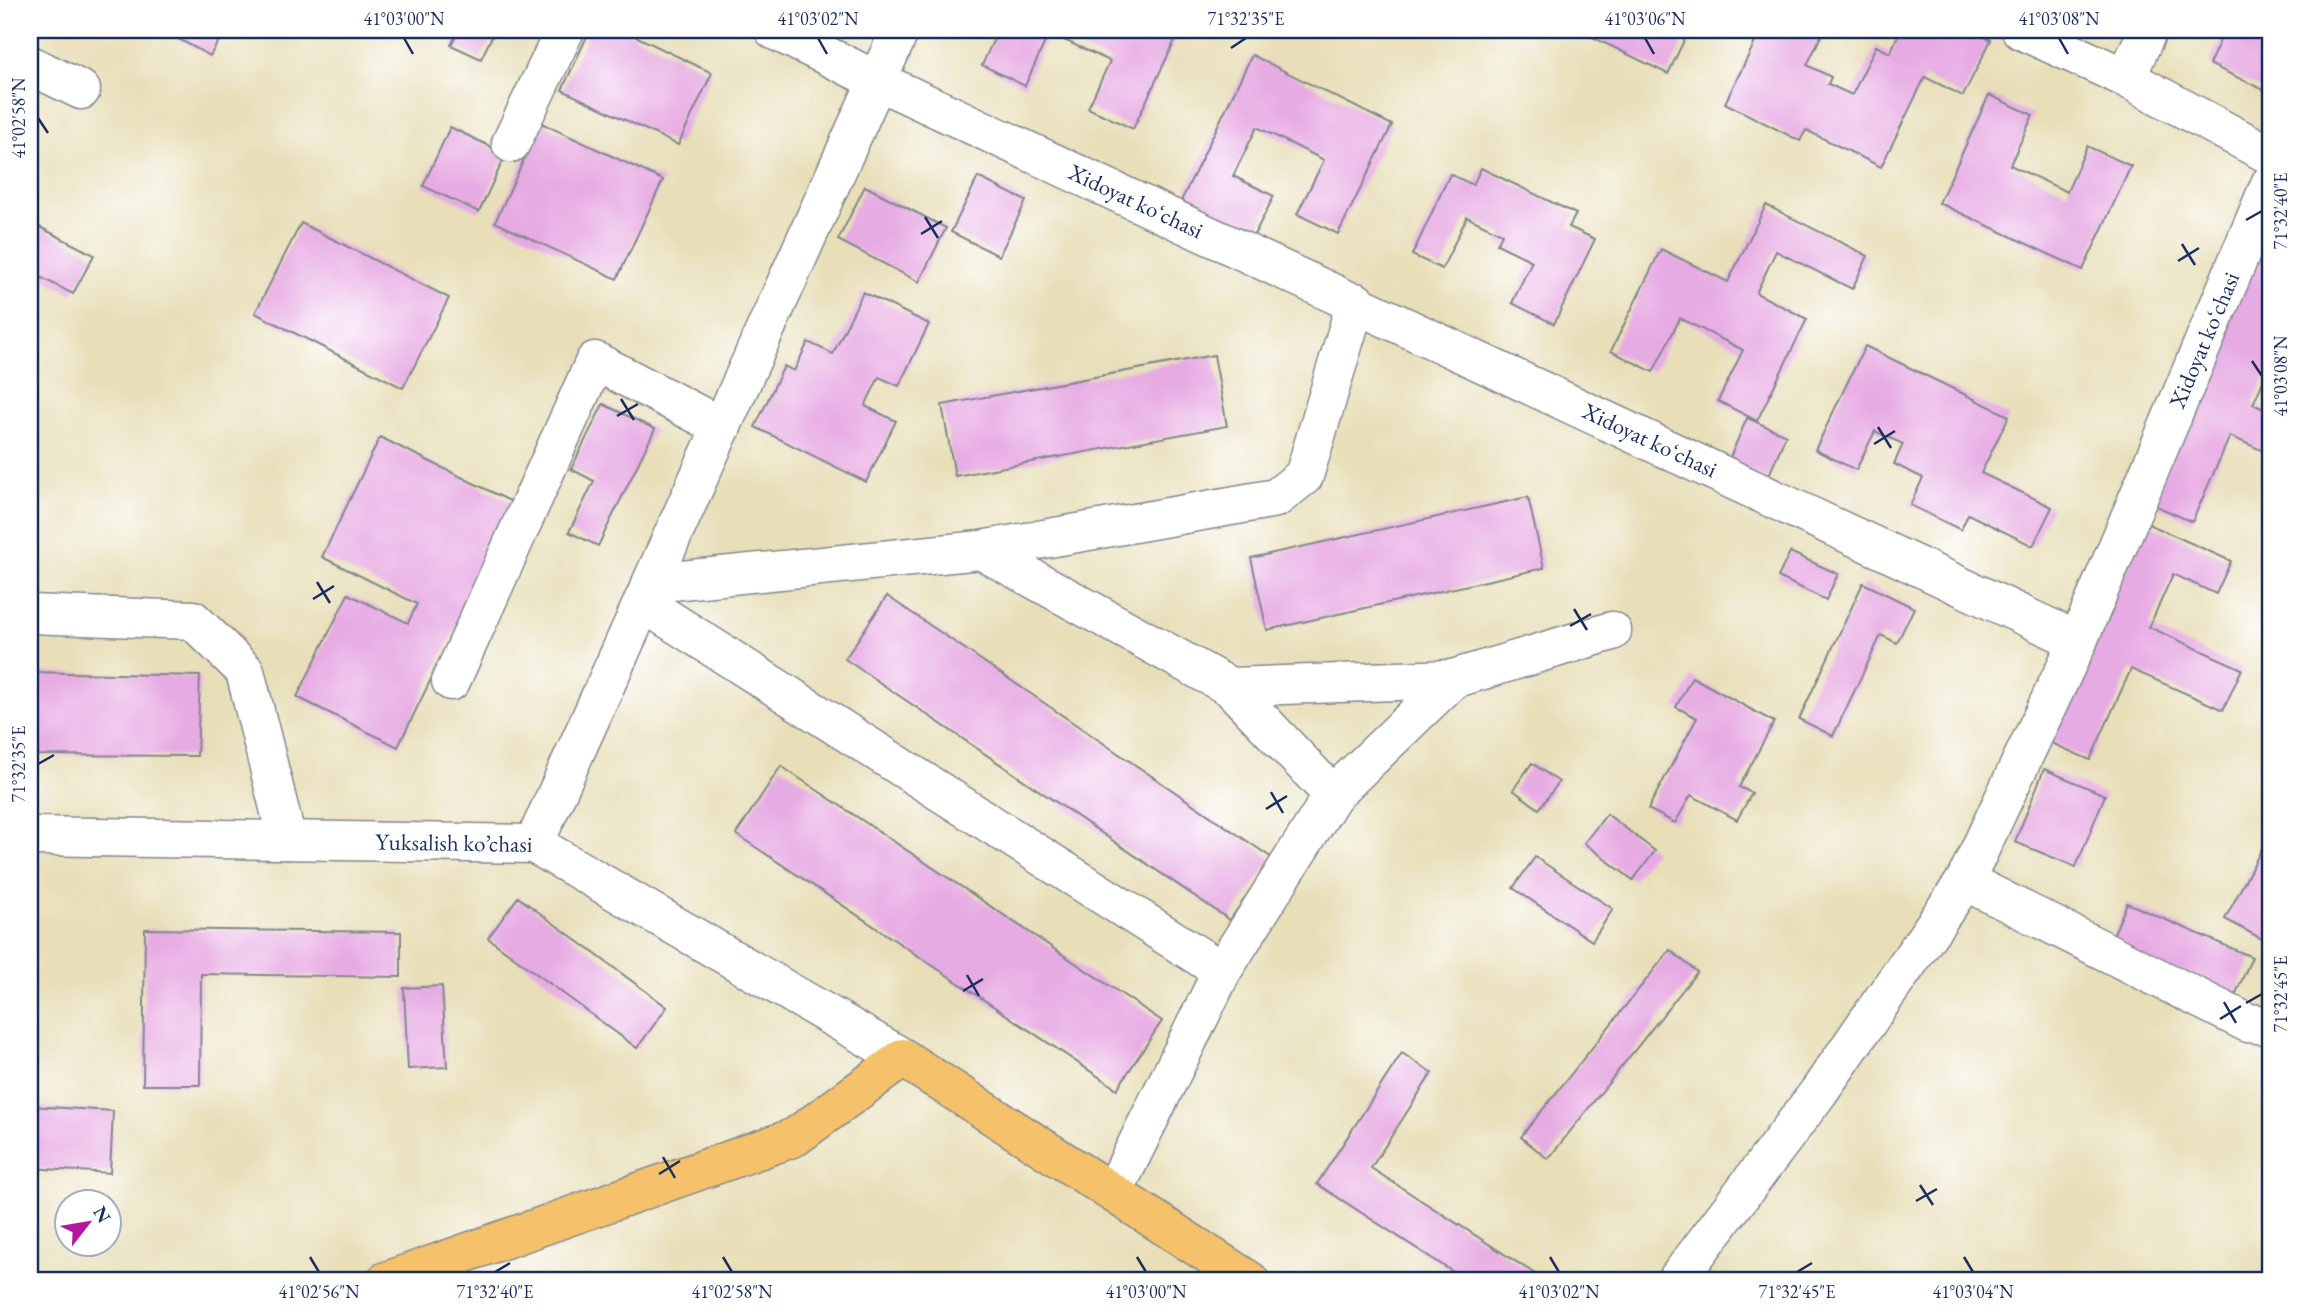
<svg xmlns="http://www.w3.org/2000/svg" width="2300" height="1311" font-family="'EB Garamond',serif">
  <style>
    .building { fill: #e7abe3 }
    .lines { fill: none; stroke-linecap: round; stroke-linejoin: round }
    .minor-casing { stroke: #82878c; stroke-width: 41 }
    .major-casing { stroke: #82878c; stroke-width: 41 }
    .minor { stroke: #fff; stroke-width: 38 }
    .major { stroke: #f5c16b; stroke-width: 38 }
    .ticks { fill: none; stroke: #1b2f5e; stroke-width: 2.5 }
    .labels { text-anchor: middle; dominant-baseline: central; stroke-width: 5; stroke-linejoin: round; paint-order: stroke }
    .street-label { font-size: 23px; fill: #1b2f5e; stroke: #fff }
    .neatline { fill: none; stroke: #1b2f5e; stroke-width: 2.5 }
    .ticks-label { font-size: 18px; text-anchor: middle; fill: #1b2f5e }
  </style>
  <rect width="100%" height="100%" fill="#fff"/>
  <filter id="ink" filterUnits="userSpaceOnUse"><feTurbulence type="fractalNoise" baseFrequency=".0143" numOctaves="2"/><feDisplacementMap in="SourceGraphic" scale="14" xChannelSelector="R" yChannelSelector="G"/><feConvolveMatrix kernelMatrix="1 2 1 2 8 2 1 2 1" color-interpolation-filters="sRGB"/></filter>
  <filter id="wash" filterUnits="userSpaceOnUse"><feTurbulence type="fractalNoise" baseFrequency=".00686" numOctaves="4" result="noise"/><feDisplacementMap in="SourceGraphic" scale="28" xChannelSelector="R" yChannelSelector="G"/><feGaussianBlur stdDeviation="1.57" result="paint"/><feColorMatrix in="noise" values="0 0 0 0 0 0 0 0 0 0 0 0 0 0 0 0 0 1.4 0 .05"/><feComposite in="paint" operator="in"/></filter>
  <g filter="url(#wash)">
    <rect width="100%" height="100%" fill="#e8dfb9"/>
    <g id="blocks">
      <g class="building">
        <path d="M162 30H225L210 56Z"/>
        <path d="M459 30H495L481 59 451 45Z"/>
        <path d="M590 30H623L712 73 678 145 562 90Z"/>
        <path d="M998 30H1180L1133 129 1088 108 1110 61 1049 33 1025 86 982 65Z"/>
        <path d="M1578 30H1689L1668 74Z"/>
        <path d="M1761 30H1824L1807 65 1831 77 1828 84 1852 95 1876 46 1890 53 1899 33 1892 30H1970L1991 40 1963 96 1925 77 1881 167 1806 130 1800 141 1725 103Z"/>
        <path d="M2225 30H2270V93L2209 64Z"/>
        <path d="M1252 55 1392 125 1338 234 1297 214 1324 160 1257 127 1233 176 1274 196 1253 237 1181 201Z"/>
        <path d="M1989 95 2033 115 2010 165 2067 192 2087 146 2131 166 2083 270 1939 203Z"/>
        <path d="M541 123 663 180 617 279 495 222Z"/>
        <path d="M450 127 506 154 479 212 423 186Z"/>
        <path d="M1481 168 1576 214 1569 227 1595 239 1554 324 1512 303 1532 261 1497 244 1502 234 1467 217 1442 269 1412 255 1450 174 1473 185Z"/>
        <path d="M978 177 1026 201 999 256 951 232Z"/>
        <path d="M865 186 946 228 919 282 838 240Z"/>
        <path d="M1766 205 1868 256 1852 289 1776 251 1756 293 1807 319 1757 421 1718 401 1743 350 1680 318 1653 372 1611 351 1661 249 1728 282Z"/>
        <path d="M30 222 94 255 73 294 30 272Z"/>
        <path d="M301 223 449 298 403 388 255 313Z"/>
        <path d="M2270 226V366L2253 404 2270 412V454L2230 436 2192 522 2152 504Z"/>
        <path d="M863 292 929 324 899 386 879 377 865 406 896 421 866 482 755 427 784 366 794 371 808 342 833 354Z"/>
        <path d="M1865 346 2009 416 1981 473 2052 507 2033 546 1968 514 1961 530 1910 505 1923 478 1894 464 1903 444 1875 431 1856 470 1815 450Z"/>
        <path d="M1214 355 1227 426 955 476 942 405Z"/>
        <path d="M603 404 655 429 598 546 569 532 594 481 571 469Z"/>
        <path d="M1747 418 1786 435 1767 480 1728 462Z"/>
        <path d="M380 437 516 504 398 747 297 697 348 594 408 623 417 604 322 557Z"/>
        <path d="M1528 497 1544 568 1267 630 1251 558Z"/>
        <path d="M2146 523 2231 561 2216 594 2173 574 2149 627 2242 669 2223 710 2131 669 2090 760 2049 742Z"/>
        <path d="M1790 552 1838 574 1826 600 1778 577Z"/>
        <path d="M1863 583 1914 608 1897 643 1881 635 1833 736 1799 719Z"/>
        <path d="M887 596 1272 858 1230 920 845 659Z"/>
        <path d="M30 672 200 676 197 756 30 755Z"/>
        <path d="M1692 677 1774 722 1739 787 1752 793 1737 820 1691 795 1675 823 1648 809 1697 718 1676 707Z"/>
        <path d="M1532 763 1559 782 1539 809 1513 790Z"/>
        <path d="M781 766 1162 1021 1117 1089 736 834Z"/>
        <path d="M2044 769 2105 795 2076 867 2015 842Z"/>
        <path d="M1607 814 1655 851 1633 880 1584 843Z"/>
        <path d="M2270 833V941L2269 943 2225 919Z"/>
        <path d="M1535 857 1613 909 1592 941 1513 888Z"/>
        <path d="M518 897 667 1007 637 1048 488 938Z"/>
        <path d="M2127 903 2252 957 2234 998 2109 945Z"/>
        <path d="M145 929 401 932V977L201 974 200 1085H143Z"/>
        <path d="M1670 950 1697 972 1548 1159 1521 1137Z"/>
        <path d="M442 986 447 1067 408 1069 404 988Z"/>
        <path d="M1402 1053 1432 1073 1371 1168 1546 1281H1467L1317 1184Z"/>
        <path d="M30 1106 113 1111 110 1173 30 1168Z"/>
      </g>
    </g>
  </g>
  <g filter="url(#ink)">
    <use href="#blocks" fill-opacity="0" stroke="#82878c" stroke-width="2"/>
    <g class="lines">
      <g class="minor-casing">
        <g id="minor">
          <path d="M774 30 878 81 2078 641 2270 184"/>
          <path d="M2021 30 2126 78 2270 155"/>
          <path d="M30 65 81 90"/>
          <path d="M2126 78 2148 30"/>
          <path d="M511 143 565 30"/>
          <path d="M981 550 1230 687 1453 679 1612 631"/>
          <path d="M652 583 981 550 1276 498 1304 476 1356 302"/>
          <path d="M643 603 1222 971"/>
          <path d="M30 614 193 620 245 671 287 840"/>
          <path d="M451 681 595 361 722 427"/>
          <path d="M1230 687 1333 795"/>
          <path id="s1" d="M30 836 534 844 903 1058"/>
          <path d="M534 844 900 30"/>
          <path d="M1965 881 2248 1023 2268 1025 2270 1023"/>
          <path d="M1113 1193 1222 971 1333 795 1453 679"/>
          <path d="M1676 1281 1818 1093 1965 881 2078 641"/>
        </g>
      </g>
      <g class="major-casing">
        <path id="major" d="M386 1281 795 1137 903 1058 1250 1281"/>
      </g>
      <use href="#minor" class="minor"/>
      <use href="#major" class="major"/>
    </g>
  </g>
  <path class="ticks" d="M404 38 413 54M818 38 827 54M1645 38 1654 54M2059 38 2068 54M1231 48 1246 38M38 118 48 133M925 217 938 238M2246 220 2262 211M921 234 942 221M2182 244 2195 265M2178 261 2199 248M2252 361 2262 376M621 399 634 420M617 416 638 404M1878 427 1891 448M1874 444 1895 431M317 582 330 603M313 599 334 586M1574 609 1587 630M1570 626 1591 614M38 764 54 755M1271 792 1283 813M1266 809 1287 796M967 975 979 996M963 991 983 979M2224 1002 2236 1023M2246 1003 2262 994M2220 1019 2241 1006M663 1157 675 1178M659 1174 680 1161M1920 1185 1933 1205M1916 1201 1937 1189M310 1257 319 1272M723 1257 732 1272M1137 1257 1146 1272M1550 1257 1559 1272M1964 1257 1973 1272M495 1272 510 1263M1797 1272 1812 1263"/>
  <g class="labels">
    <g class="street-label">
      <text transform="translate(1136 201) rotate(25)">Xidoyat koʻchasi</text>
      <text transform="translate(2204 340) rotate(-67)">Xidoyat koʻchasi</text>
      <text transform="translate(1650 440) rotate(25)">Xidoyat koʻchasi</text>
      <text stroke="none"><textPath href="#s1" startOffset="424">Yuksalish ko’chasi</textPath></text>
    </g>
  </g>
  <rect width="2300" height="1311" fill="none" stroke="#fff" stroke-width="77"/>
  <g transform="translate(88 1223) rotate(59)"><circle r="33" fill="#ffffff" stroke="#a4acbf" stroke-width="2"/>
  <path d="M0-5L12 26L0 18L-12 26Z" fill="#b5179e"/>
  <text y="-10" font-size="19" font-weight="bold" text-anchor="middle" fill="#1b2f5e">N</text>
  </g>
  <rect x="38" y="38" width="2224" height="1234" class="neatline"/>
  <g class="ticks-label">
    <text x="404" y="25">41°03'00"N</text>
    <text x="818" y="25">41°03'02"N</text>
    <text x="1246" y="25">71°32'35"E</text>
    <text x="1645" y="25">41°03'06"N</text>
    <text x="2059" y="25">41°03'08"N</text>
    <text transform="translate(19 118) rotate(-90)" y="6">41°02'58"N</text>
    <text transform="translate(2281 211) rotate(-90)" y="6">71°32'40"E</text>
    <text transform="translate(2281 376) rotate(-90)" y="6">41°03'08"N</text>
    <text transform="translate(19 764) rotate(-90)" y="6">71°32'35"E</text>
    <text transform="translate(2281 994) rotate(-90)" y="6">71°32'45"E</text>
    <text x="319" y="1298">41°02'56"N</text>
    <text x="495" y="1298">71°32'40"E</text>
    <text x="732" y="1298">41°02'58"N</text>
    <text x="1146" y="1298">41°03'00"N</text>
    <text x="1559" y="1298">41°03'02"N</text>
    <text x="1797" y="1298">71°32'45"E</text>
    <text x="1973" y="1298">41°03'04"N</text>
  </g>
</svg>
